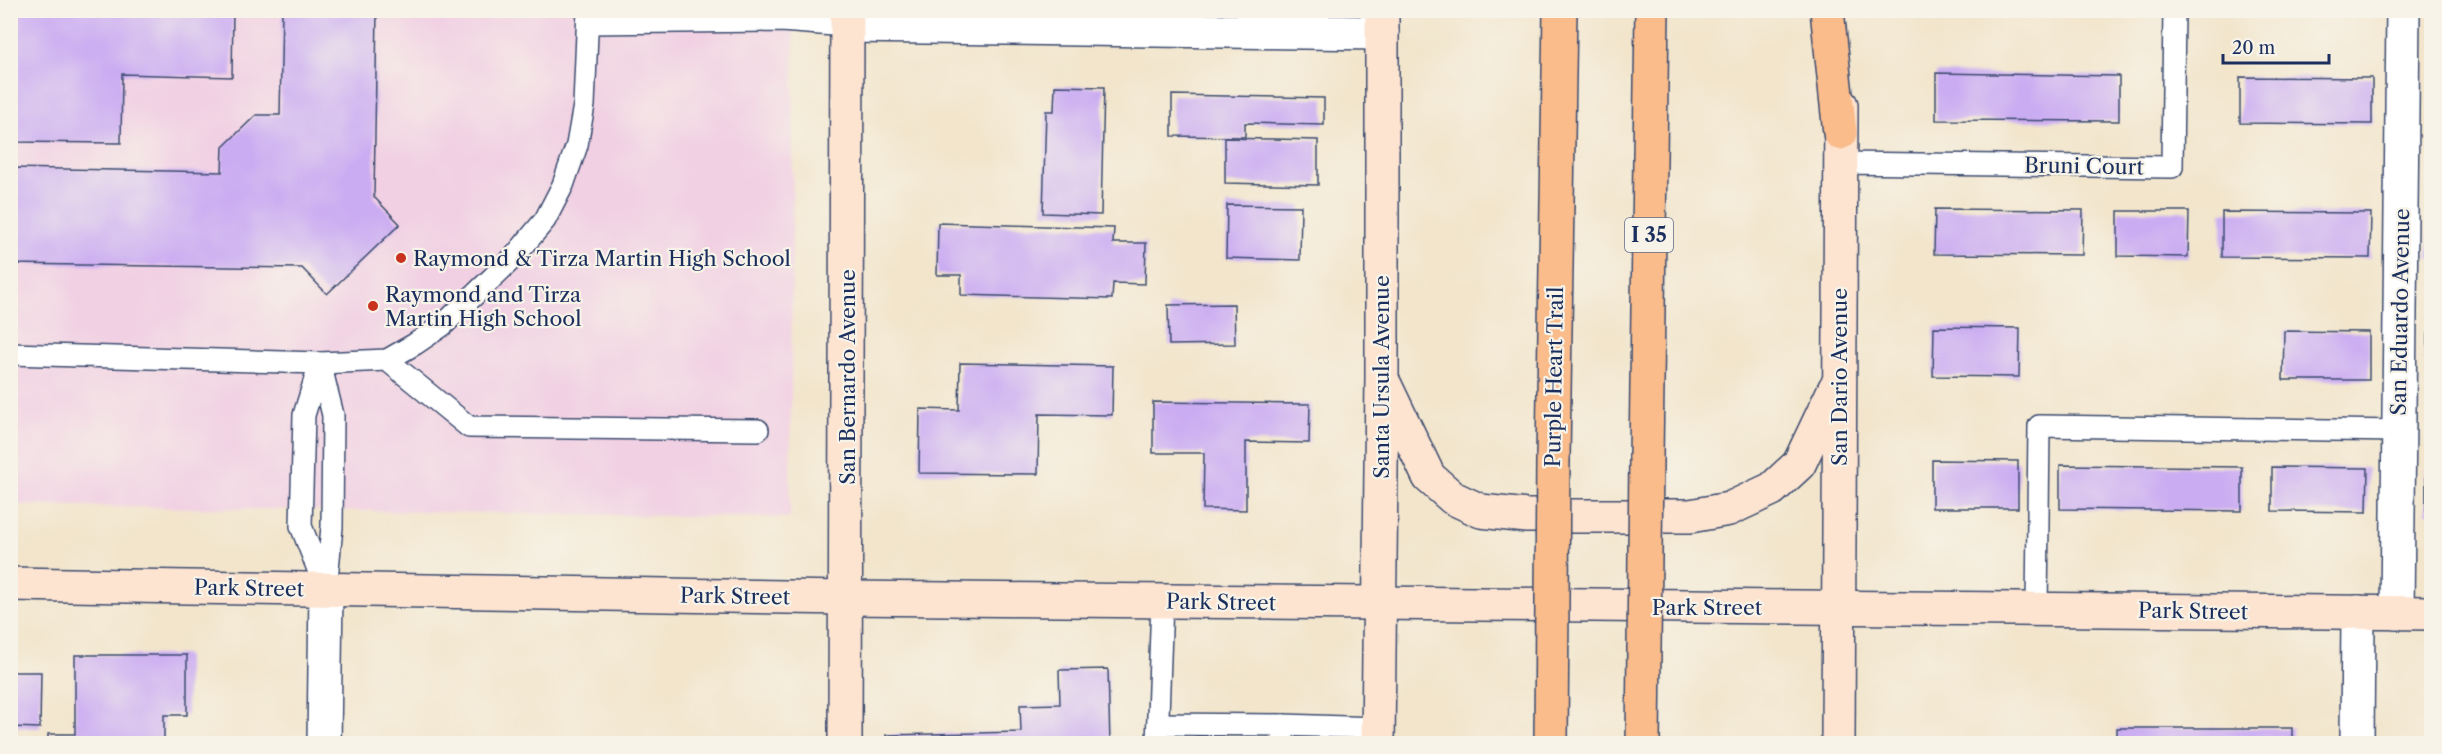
<svg xmlns="http://www.w3.org/2000/svg" width="2442" height="754" font-family="'Libre Caslon Text',serif">
  <style>
    .built { fill: #f1d0e3 }
    .building { fill: #caacf2 }
    .lines { fill: none; stroke-linecap: round; stroke-linejoin: round }
    .lane-casing { stroke: #3b4a6e; stroke-width: 24 }
    .street-casing { stroke: #3b4a6e; stroke-width: 36 }
    .secondary-casing { stroke: #3b4a6e; stroke-width: 36 }
    .highway-casing { stroke: #3b4a6e; stroke-width: 36 }
    .lane { stroke: #fff; stroke-width: 21 }
    .street { stroke: #fff; stroke-width: 33 }
    .secondary { stroke: #fde4d1; stroke-width: 33 }
    .highway { stroke: #fabc8b; stroke-width: 33 }
    .highway-bridge-casing { stroke: #3b4a6e; stroke-width: 36; stroke-linecap: butt }
    .highway-bridge { stroke: #fabc8b; stroke-width: 33 }
    .poi-dot { fill: #c8321e; stroke: #f7f3e8; stroke-width: 2 }
    .labels { text-anchor: middle; dominant-baseline: central; stroke-width: 4.5; stroke-linejoin: round; paint-order: stroke }
    .shield { fill: #f7f3e8; stroke: #5d6a87; stroke-width: 1.5 }
    .shield-label { font-size: 20px; font-weight: bold; fill: #1b2f5e }
    .street-label { font-size: 21px; fill: #1b2f5e; stroke: #f7f3e8 }
    .poi-label { font-size: 21px; fill: #1b2f5e; stroke: #f7f3e8; text-anchor: start }
  </style>
  <rect width="100%" height="100%" fill="#f7f3e8"/>
  <filter id="ink" filterUnits="userSpaceOnUse"><feTurbulence type="fractalNoise" baseFrequency=".0167" numOctaves="2"/><feDisplacementMap in="SourceGraphic" scale="12" xChannelSelector="R" yChannelSelector="G"/><feConvolveMatrix kernelMatrix="1 2 1 2 8 2 1 2 1" color-interpolation-filters="sRGB"/></filter>
  <filter id="wash" filterUnits="userSpaceOnUse"><feTurbulence type="fractalNoise" baseFrequency=".008" numOctaves="4" result="noise"/><feDisplacementMap in="SourceGraphic" scale="24" xChannelSelector="R" yChannelSelector="G"/><feGaussianBlur stdDeviation="1.35" result="paint"/><feColorMatrix in="noise" values="0 0 0 0 0 0 0 0 0 0 0 0 0 0 0 0 0 1.4 0 .05"/><feComposite in="paint" operator="in"/></filter>
  <g filter="url(#wash)">
    <rect width="100%" height="100%" fill="#f2e5cc"/>
    <path class="built" d="M11 11H794L790 518 11 505Z"/>
    <g id="blocks">
      <g class="building">
        <path d="M10 10H233L232 77 122 74 121 143 10 142Z"/>
        <path d="M282 10H377L374 197 400 224 327 294 302 268 10 264V168L222 172 223 147 256 115H280Z"/>
        <path d="M1936 73 2119 76V121L1936 120Z"/>
        <path d="M2240 77 2372 78V124L2240 123Z"/>
        <path d="M1055 86 1104 87 1101 215 1043 213 1046 111H1054Z"/>
        <path d="M1172 95 1324 98V125L1245 123V137L1172 136Z"/>
        <path d="M1225 138 1318 140V185L1225 183Z"/>
        <path d="M1227 205 1301 206 1300 260 1226 258Z"/>
        <path d="M1935 209 2083 210 2082 255 1934 254Z"/>
        <path d="M2118 211H2189L2188 257 2118 256Z"/>
        <path d="M2222 212 2371 213 2370 258 2222 257Z"/>
        <path d="M2429 214H2432V259H2428Z"/>
        <path d="M938 223 1114 228 1113 243H1146L1145 284 1113 283 1112 299 961 295V275H937Z"/>
        <path d="M1234 304 1235 344 1169 345 1168 305Z"/>
        <path d="M1934 327 2020 328 2019 377 1933 376Z"/>
        <path d="M2284 331 2369 332V380H2283Z"/>
        <path d="M2428 333H2432V381H2427Z"/>
        <path d="M960 363 1113 366 1112 415 1039 414 1038 474 919 473 920 409 959 410Z"/>
        <path d="M1153 402 1310 404 1309 443 1246 442V510L1203 509 1204 453H1153Z"/>
        <path d="M1932 460 2018 461V508H1932Z"/>
        <path d="M2060 465 2242 467V511L2060 509Z"/>
        <path d="M2272 467 2368 468 2367 512 2272 511Z"/>
        <rect x="2426" y="468" width="6" height="45"/>
        <path d="M75 655H187V715H164V744H48V734H75Z"/>
        <path d="M1108 669 1110 744H886V735L1021 732 1020 705 1060 704 1059 670Z"/>
        <path d="M10 672H41L40 728 10 727Z"/>
        <rect x="2117" y="728" width="175" height="16"/>
        <path d="M1220 735 1222 740 1234 739V744H1188V741H1195V737Z"/>
      </g>
    </g>
  </g>
  <g filter="url(#ink)">
    <use href="#blocks" fill-opacity="0" stroke="#3b4a6e" stroke-width="1.5"/>
    <g class="lines">
      <g class="lane-casing">
        <g id="lane">
          <path d="M588 23 781 21 847 26"/>
          <path d="M1840 163 2172 167 2174 10"/>
          <path d="M10 354 320 363 387 360 415 344 443 325 514 257 545 220 563 185 577 145 584 105 588 10"/>
          <path d="M387 360 469 427 758 430"/>
          <path d="M320 363 333 415 332 527 326 590 301 526 304 415Z"/>
          <path d="M2037 610 2039 426 2399 431"/>
          <path d="M1158 724 1283 725V744"/>
          <path d="M1283 725 1378 728"/>
          <path d="M1157 744 1162 601"/>
        </g>
      </g>
      <g class="street-casing">
        <g id="street">
          <path d="M847 26 1382 33"/>
          <path d="M2397 613 2403 10"/>
          <path d="M324 744 326 590"/>
          <path d="M2357 744 2358 612"/>
        </g>
      </g>
      <g class="secondary-casing">
        <g id="secondary">
          <path d="M1385 385 1429 477 1453 498 1481 511 1527 516H1690L1729 509 1772 489 1799 464 1835 388"/>
          <path d="M10 584 846 598 2432 613"/>
          <path d="M845 744 847 10"/>
          <path d="M1378 744 1382 378V10"/>
          <path d="M1838 744 1841 105"/>
        </g>
      </g>
      <g class="highway-casing">
        <g id="highway">
          <path d="M1827 10 1840 133"/>
          <path d="M1553 458 1560 10"/>
          <path d="M1646 459 1652 10"/>
        </g>
      </g>
      <use href="#lane" class="lane"/>
      <use href="#street" class="street"/>
      <use href="#secondary" class="secondary"/>
      <use href="#highway" class="highway"/>
      <g class="highway-bridge-casing">
        <g id="highway-bridge">
          <path d="M1551 744 1553 458"/>
          <path d="M1643 744 1646 459"/>
        </g>
      </g>
      <use href="#highway-bridge" class="highway-bridge"/>
    </g>
  </g>
  <g class="poi-dot">
    <circle cx="401" cy="258" r="6"/>
    <circle cx="373" cy="306" r="6"/>
  </g>
  <g class="labels">
    <rect class="shield" x="1625" y="218" width="48" height="34" rx="4.5"/>
    <g class="shield-label">
      <text x="1649" y="235">I 35</text>
    </g>
    <g class="street-label">
      <text transform="translate(2084 166) rotate(1)">Bruni Court</text>
      <text transform="translate(2400 312) rotate(-89)">San Eduardo Avenue</text>
      <text transform="translate(847 377) rotate(-90)">San Bernardo Avenue</text>
      <text transform="translate(1381 377) rotate(-90)">Santa Ursula Avenue</text>
      <text transform="translate(1554 377) rotate(-89)">Purple Heart Trail</text>
      <text transform="translate(1839 377) rotate(-90)">San Dario Avenue</text>
      <text transform="translate(249 588) rotate(1)">Park Street</text>
      <text transform="translate(735 596) rotate(1)">Park Street</text>
      <text transform="translate(1221 602) rotate(1)">Park Street</text>
      <text x="1707" y="607">Park Street</text>
      <text transform="translate(2193 611) rotate(1)">Park Street</text>
    </g>
    <g class="poi-label">
      <text x="413" y="258">Raymond &amp; Tirza Martin High School</text>
      <text x="385" y="294">Raymond and Tirza<tspan x="385" dy="24">Martin High School</tspan></text>
    </g>
  </g>
  <rect width="2442" height="754" fill="none" stroke="#f7f3e8" stroke-width="36"/>
  <path d="M2223 54v9h106v-9" fill="none" stroke="#1b2f5e" stroke-width="3"/>
  <text x="2232" y="54" font-size="18" fill="#1b2f5e" stroke="#f7f3e8" stroke-width="4.5" paint-order="stroke">20 m</text>
</svg>
